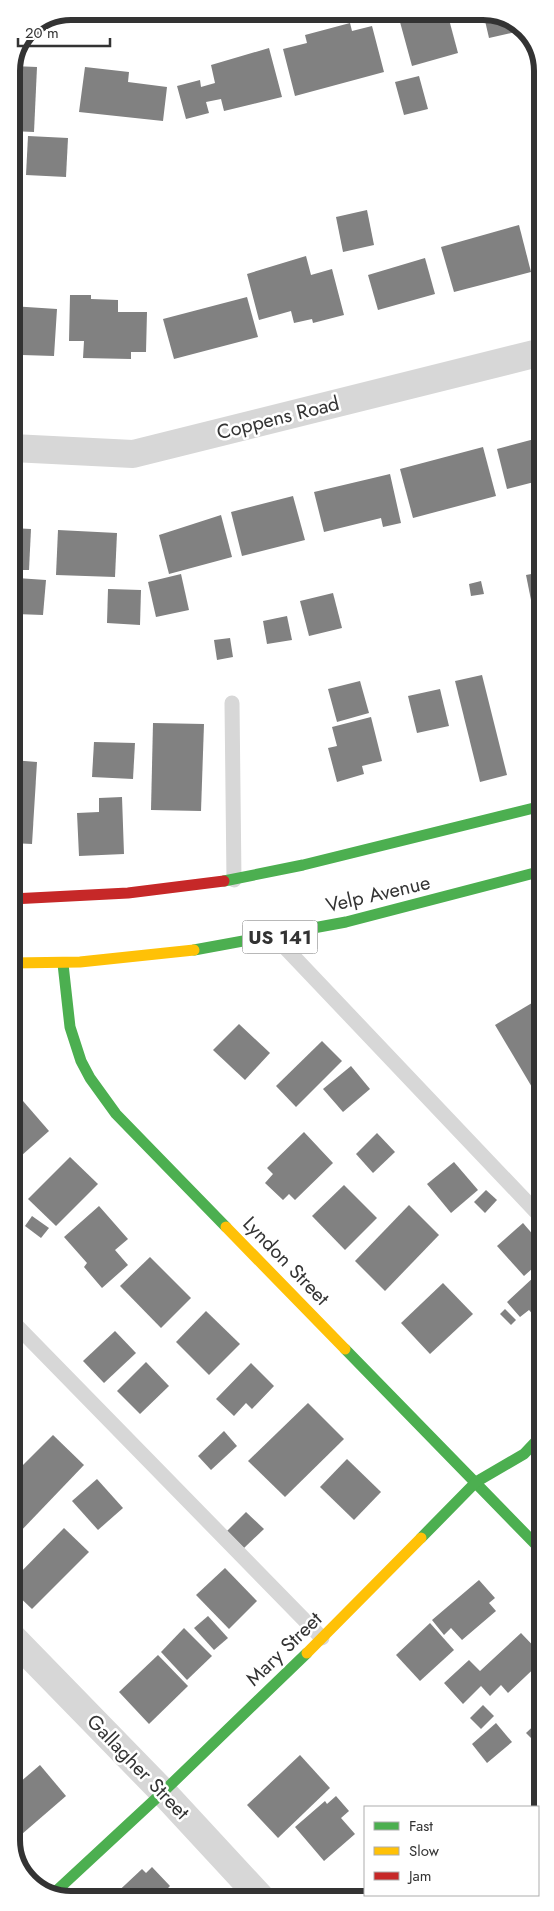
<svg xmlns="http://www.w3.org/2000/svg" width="554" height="1911" font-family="Jost,sans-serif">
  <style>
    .building { fill: #818181 }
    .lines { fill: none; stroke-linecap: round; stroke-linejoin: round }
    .lane { stroke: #d7d7d7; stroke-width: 15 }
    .street { stroke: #d7d7d7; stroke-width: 28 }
    .fast { stroke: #4caf50; stroke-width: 11 }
    .slow { stroke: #ffc107; stroke-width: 11 }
    .jam { stroke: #c62828; stroke-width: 11 }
    .labels { text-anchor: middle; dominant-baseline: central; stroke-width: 5; stroke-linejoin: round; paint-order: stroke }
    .shield { fill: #fff; stroke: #707070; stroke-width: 1 }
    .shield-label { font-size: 19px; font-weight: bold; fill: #333 }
    .street-label { font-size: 20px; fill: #333; stroke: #fff }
    .rim { fill: none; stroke: #333; stroke-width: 6 }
  </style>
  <rect width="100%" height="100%" fill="#fff"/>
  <g class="building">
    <path d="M439 12H447L458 53 412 66 400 22Z"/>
    <path d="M483 12H490L522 26 525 30 489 38Z"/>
    <path d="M350 23 352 31 372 26 384 72 295 96 283 49 307 43 305 35Z"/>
    <path d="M269 48 282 97 224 111 221 99 206 102 209 113 186 119 177 86 200 80 201 87 215 83 211 65Z"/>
    <path d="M13 66 37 67 34 132 11 131V71Z"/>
    <path d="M85 67 129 72 128 82 167 87 163 121 79 112Z"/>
    <path d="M419 76 428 109 404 115 395 82Z"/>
    <path d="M28 136 68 138 66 177 26 175Z"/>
    <path d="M367 210 374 245 343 252 336 217Z"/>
    <path d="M542 218V254L541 255 533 220Z"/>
    <path d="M519 225 531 272 454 292 441 247Z"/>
    <path d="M306 256 311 275 332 269 344 315 313 323 312 319 294 323 291 311 259 320 247 274Z"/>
    <path d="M425 258 435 294 378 310 368 275Z"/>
    <path d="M70 295H91V299L118 300V312H147L146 352H131V359L83 358 84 341H69Z"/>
    <path d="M247 297 258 337 174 359 163 319Z"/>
    <path d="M11 306 57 309 54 356 22 355V347L11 346Z"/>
    <path d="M542 437V480L507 489 497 449Z"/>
    <path d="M483 447 496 496 413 518 400 469Z"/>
    <path d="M390 474 401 523 383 527 381 518 324 532 314 492Z"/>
    <path d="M293 496 305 540 242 556 231 512Z"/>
    <path d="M221 515 232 557 169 574 159 535Z"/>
    <path d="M12 528 31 529 29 570H12Z"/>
    <path d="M58 530 117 533 115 577 56 575Z"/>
    <path d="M542 572V608L533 610 526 575Z"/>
    <path d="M181 574 189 610 156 617 148 582Z"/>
    <path d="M17 578 46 580 43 615 16 614Z"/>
    <path d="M481 581 484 594 471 596 469 584Z"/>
    <path d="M108 589 141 590 140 625 107 623Z"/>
    <path d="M333 593 342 628 309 636 300 601Z"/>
    <path d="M287 616 292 640 267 644 263 621Z"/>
    <path d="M230 638 233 657 217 660 214 640Z"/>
    <path d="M482 675 507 775 480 782 455 681Z"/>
    <path d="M360 681 369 713 337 722 328 689Z"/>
    <path d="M440 689 449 726 417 733 408 696Z"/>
    <path d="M371 717 382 761 362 766 364 774 337 782 328 748 337 746 332 727Z"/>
    <path d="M153 723 204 724 201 811 151 810Z"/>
    <path d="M94 742 135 743 133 779 92 777Z"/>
    <path d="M12 760 37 762 32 844 12 843Z"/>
    <path d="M122 797 124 854 79 856 77 813 99 812V798Z"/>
    <path d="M542 997V1104L495 1025Z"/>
    <path d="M239 1024 270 1053 245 1080 213 1050Z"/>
    <path d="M322 1041 342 1061 296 1107 276 1086Z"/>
    <path d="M351 1066 370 1089 343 1112 323 1089Z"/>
    <path d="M23 1101 49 1131 12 1164V1112Z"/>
    <path d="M304 1132 333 1163 295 1200 289 1194 283 1200 265 1183 273 1174 267 1168Z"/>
    <path d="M377 1133 395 1152 373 1173 356 1154Z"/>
    <path d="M70 1157 98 1184 56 1226 28 1199Z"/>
    <path d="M454 1162 478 1190 451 1213 427 1184Z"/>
    <path d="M344 1185 377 1218 345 1250 312 1216Z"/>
    <path d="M486 1190 497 1200 485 1213 474 1202Z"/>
    <path d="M409 1205 439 1235 385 1291 355 1261Z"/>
    <path d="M99 1206 128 1239 115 1250 128 1265 102 1288 84 1267 87 1263 64 1237Z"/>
    <path d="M32 1216 49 1228 41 1238 25 1226Z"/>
    <path d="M523 1223 542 1245V1260L524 1276 497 1246Z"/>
    <path d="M150 1257 191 1298 161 1328 120 1286Z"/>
    <path d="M535 1276 542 1284V1325L529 1310 520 1317 507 1302Z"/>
    <path d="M443 1283 473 1314 430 1354 401 1323Z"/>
    <path d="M505 1309 516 1320 511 1325 500 1314Z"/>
    <path d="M206 1311 240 1344 209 1375 176 1342Z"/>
    <path d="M115 1331 136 1353 104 1383 83 1361Z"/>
    <path d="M146 1362 169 1386 140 1414 117 1391Z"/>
    <path d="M251 1363 274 1386 252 1409 246 1403 234 1416 216 1399Z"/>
    <path d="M308 1403 344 1439 285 1497 248 1461Z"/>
    <path d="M224 1431 237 1446 211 1470 198 1456Z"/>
    <path d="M53 1435 84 1465 17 1535 12 1531V1476Z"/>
    <path d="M347 1459 381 1492 354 1520 320 1487Z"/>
    <path d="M97 1479 123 1508 98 1530 72 1501Z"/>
    <path d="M246 1512 264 1529 244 1548 227 1531Z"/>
    <path d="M64 1528 89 1552 32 1609 12 1590V1581Z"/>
    <path d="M225 1568 257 1601 229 1629 196 1595Z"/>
    <path d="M479 1580 495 1598 489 1603 496 1611 462 1640 451 1628 444 1635 432 1620Z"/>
    <path d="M208 1616 228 1638 214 1650 194 1628Z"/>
    <path d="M430 1623 454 1650 420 1681 396 1655Z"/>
    <path d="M184 1628 212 1656 187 1680 161 1652Z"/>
    <path d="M521 1633 543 1656V1660L508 1693 501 1685 490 1696 481 1686 463 1704 444 1683 469 1660 480 1671Z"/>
    <path d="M158 1655 188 1686 149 1724 119 1692Z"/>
    <path d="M483 1705 494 1716 481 1729 470 1718Z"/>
    <path d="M543 1717V1750L526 1733Z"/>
    <path d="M496 1723 512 1742 487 1763 472 1744Z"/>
    <path d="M12 1742 22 1753 12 1762Z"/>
    <path d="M300 1755 330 1788 278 1838 247 1805Z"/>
    <path d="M40 1765 66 1796 22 1834 12 1823V1789Z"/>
    <path d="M336 1796 349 1811 341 1818 355 1834 324 1861 295 1827 325 1801 327 1804Z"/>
    <path d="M152 1867 170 1886 164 1892 171 1899H110L142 1869 146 1873Z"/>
  </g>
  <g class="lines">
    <g class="lane">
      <path d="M232 703 234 880"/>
      <path d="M276 938 542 1218"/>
      <path d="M12 1321 322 1638"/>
    </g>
    <g class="street">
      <path d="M12 448 133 454 542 352"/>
      <path d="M12 1637 163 1792 262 1899"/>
    </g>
    <g class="fast">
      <path d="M224 881 303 865 542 806"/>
      <path d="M194 950 346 922 542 871"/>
      <path d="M63 964 70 1027 81 1061 90 1078 116 1114 226 1227"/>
      <path d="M345 1349 543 1552"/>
      <path d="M421 1538 476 1482 524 1454 542 1435"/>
      <path d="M53 1894 163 1792 307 1653"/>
    </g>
    <g class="slow">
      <path d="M12 963 80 962 194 950"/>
      <path d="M226 1227 345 1349"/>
      <path d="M307 1653 421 1538"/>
    </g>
    <path class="jam" d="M12 899 128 893 224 881"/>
  </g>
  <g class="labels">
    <rect class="shield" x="242.5" y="920.5" width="75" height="33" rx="4"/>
    <g class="shield-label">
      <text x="280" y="937">US 141</text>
    </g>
    <g class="street-label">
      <text transform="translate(278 418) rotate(-14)">Coppens Road</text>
      <text transform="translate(378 894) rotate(-13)">Velp Avenue</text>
      <text transform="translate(286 1261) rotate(46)">Lyndon Street</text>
      <text transform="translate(284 1649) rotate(-44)">Mary Street</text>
      <text transform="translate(138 1767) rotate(46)">Gallagher Street</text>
    </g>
  </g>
  <path d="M0 0H554V1911H0ZM71 20H483A51 51 0 0 1 534 71V1840A51 51 0 0 1 483 1891H71A51 51 0 0 1 20 1840V71A51 51 0 0 1 71 20Z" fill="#fff" fill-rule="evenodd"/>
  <path class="rim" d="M71 20H483A51 51 0 0 1 534 71V1840A51 51 0 0 1 483 1891H71A51 51 0 0 1 20 1840V71A51 51 0 0 1 71 20Z"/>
  <rect x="364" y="1806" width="175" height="90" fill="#ffffff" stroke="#adadad"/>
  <rect x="374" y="1822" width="25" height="8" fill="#4caf50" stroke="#adadad"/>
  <text x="409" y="1831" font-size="15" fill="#333333">Fast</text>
  <rect x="374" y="1847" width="25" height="8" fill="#ffc107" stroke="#adadad"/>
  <text x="409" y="1856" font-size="15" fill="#333333">Slow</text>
  <rect x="374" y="1872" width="25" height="8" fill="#c62828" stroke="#adadad"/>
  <text x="409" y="1881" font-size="15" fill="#333333">Jam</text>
  <path d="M18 38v8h92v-8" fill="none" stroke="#333333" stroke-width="2.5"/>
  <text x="25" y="38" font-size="15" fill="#333333" stroke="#ffffff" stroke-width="4" paint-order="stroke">20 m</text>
</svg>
